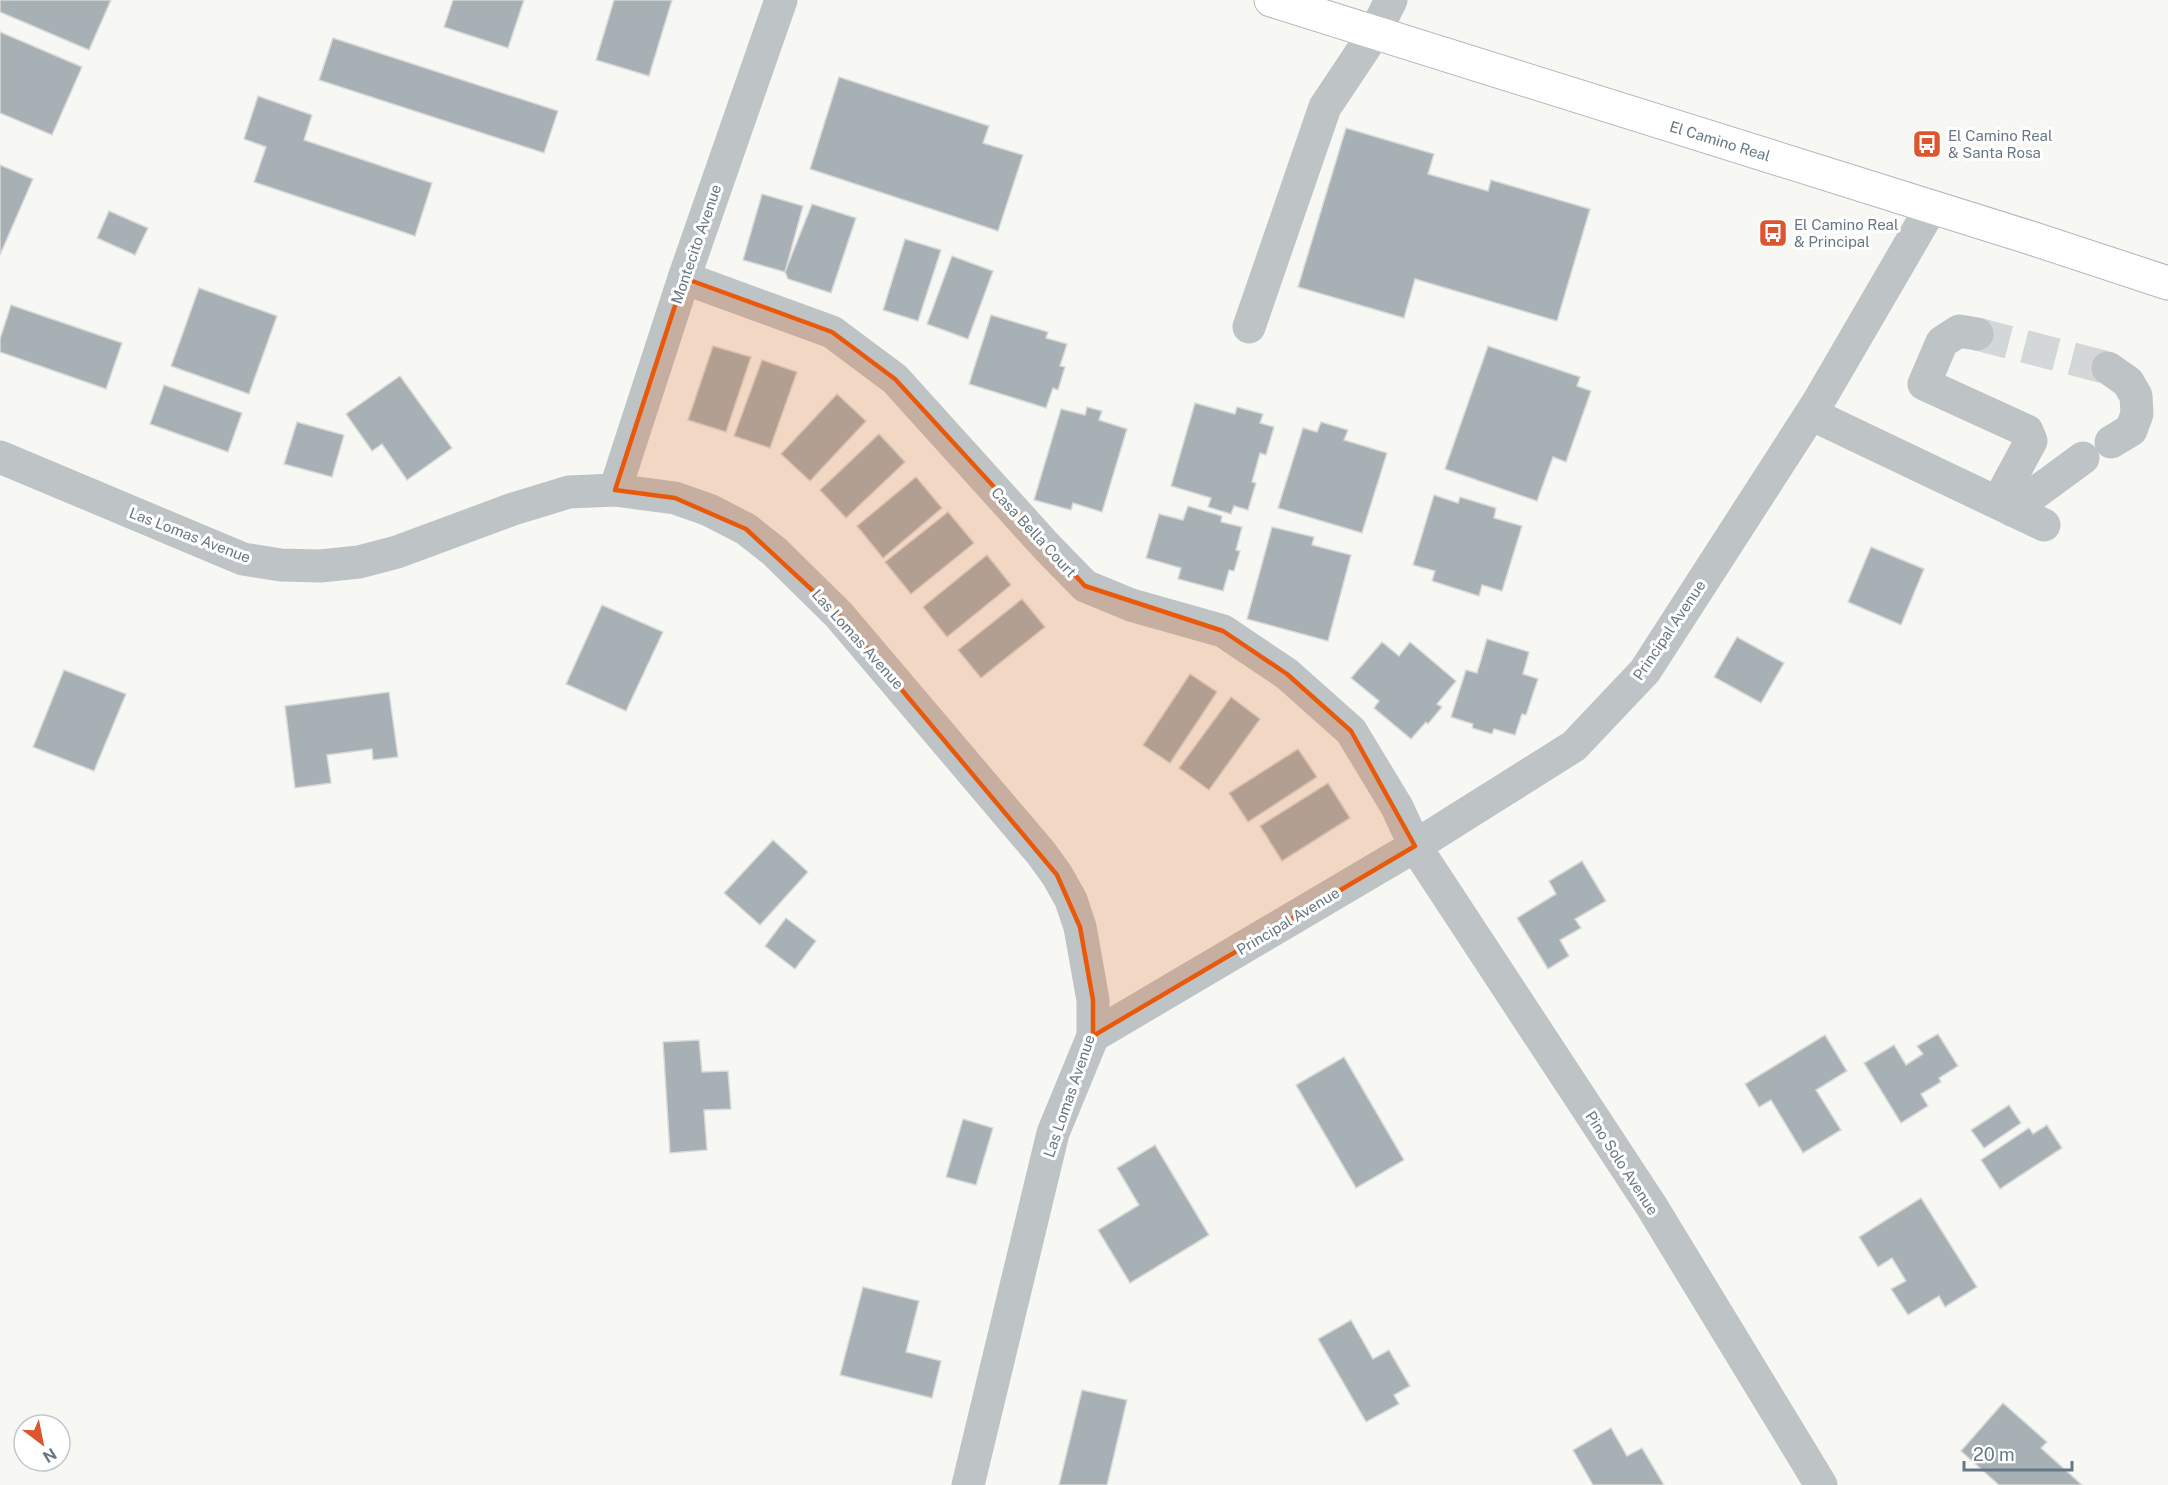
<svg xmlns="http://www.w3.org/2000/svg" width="2168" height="1485" font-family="'Public Sans',sans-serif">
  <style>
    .building { fill: #a7b0b5; stroke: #d9d9d7; stroke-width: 1.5 }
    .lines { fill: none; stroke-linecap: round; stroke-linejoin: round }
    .minor-tunnel { stroke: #d3d7d8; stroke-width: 33; stroke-dasharray: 33 16; stroke-linecap: butt }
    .major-casing { stroke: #b2b7bb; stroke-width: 35 }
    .minor { stroke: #bec3c6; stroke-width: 33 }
    .major { stroke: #fff; stroke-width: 33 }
    .marked { fill: #e8590c; fill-opacity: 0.2; stroke: #e8590c; stroke-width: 4.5; stroke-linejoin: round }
    .labels { text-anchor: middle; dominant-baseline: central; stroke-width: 6; stroke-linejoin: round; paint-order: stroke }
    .poi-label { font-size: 15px; fill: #677884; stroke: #fff; text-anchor: start }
    .street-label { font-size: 15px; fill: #677884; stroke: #fff }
  </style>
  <rect width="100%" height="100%" fill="#f7f7f4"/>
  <g class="building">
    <path d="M0 0H111L89 50 0 12Z"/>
    <path d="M453 0H524L508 48 444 27Z"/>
    <path d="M614 0H672L649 76 596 60Z"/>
    <path d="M0 32 82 67 52 135 0 113Z"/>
    <path d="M333 38 558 111 544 153 319 80Z"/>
    <path d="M839 77 989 126 983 143 1023 155 998 231 810 169Z"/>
    <path d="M258 96 312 115 304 140 432 183 415 236 254 182 266 147 244 139Z"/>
    <path d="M1346 128 1434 154 1428 174 1488 191 1491 180 1590 209 1557 321 1415 279 1404 318 1298 287Z"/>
    <path d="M0 165 33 179 0 255Z"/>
    <path d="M762 194 803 206 785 272 743 260Z"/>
    <path d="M812 204 856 218 831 293 788 279 785 272Z"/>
    <path d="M109 211 148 228 135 255 97 238Z"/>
    <path d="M905 239 941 250 918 321 883 310Z"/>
    <path d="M952 256 993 271 968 339 927 324Z"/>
    <path d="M199 288 277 316 249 394 171 366Z"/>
    <path d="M11 305 122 343 106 389 0 352V339Z"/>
    <path d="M991 315 1048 332 1046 338 1067 344 1060 366 1065 367 1058 390 1053 388 1046 408 969 384Z"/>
    <path d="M713 346 751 357 726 432 688 420Z"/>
    <path d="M1488 346 1580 377 1577 386 1591 391 1566 462 1553 457 1537 501 1445 469Z"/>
    <path d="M762 360 797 372 770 448 734 436Z"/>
    <path d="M400 376 452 448 407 480 382 444 372 451 346 414Z"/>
    <path d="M164 385 242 413 228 452 150 424Z"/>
    <path d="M837 394 866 421 810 481 781 454Z"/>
    <path d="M1195 403 1235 414 1237 407 1263 414 1260 423 1274 427 1266 455 1260 453 1252 482 1256 483 1248 510 1234 506 1231 514 1208 507 1211 498 1171 486Z"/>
    <path d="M1087 407 1102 411 1099 420 1127 429 1102 512 1073 503 1071 510 1034 500 1061 409 1085 415Z"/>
    <path d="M297 422 344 435 332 477 284 464Z"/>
    <path d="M1321 422 1348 430 1344 440 1387 453 1362 533 1278 508 1303 428 1317 432Z"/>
    <path d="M879 434 905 462 846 518 820 490Z"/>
    <path d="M916 477 942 508 883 558 857 526Z"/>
    <path d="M1434 495 1458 503 1460 497 1496 508 1494 518 1522 526 1502 591 1482 585 1479 596 1432 581 1435 571 1413 565Z"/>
    <path d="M1188 506 1222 516 1221 522 1242 527 1236 550 1240 551 1234 571 1229 570 1223 591 1178 579 1181 568 1146 558 1159 514 1183 520Z"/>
    <path d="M948 512 974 543 911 594 885 562Z"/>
    <path d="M1272 527 1314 537 1312 545 1351 555 1328 641 1247 619Z"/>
    <path d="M1871 547 1924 569 1901 625 1848 602Z"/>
    <path d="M987 555 1011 585 947 637 923 607Z"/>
    <path d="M1022 599 1045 627 981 678 958 650Z"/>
    <path d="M602 605 663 632 626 711 566 684Z"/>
    <path d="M1737 637 1784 663 1761 703 1714 677Z"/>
    <path d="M1487 639 1529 652 1523 674 1538 679 1526 715 1522 714 1515 735 1494 729 1492 734 1472 728 1473 724 1451 717 1466 670 1477 673Z"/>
    <path d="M1382 642 1399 656 1410 642 1456 681 1437 704 1442 707 1428 724 1426 722 1411 739 1374 708 1379 701 1351 678Z"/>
    <path d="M64 670 126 694 94 771 33 747Z"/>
    <path d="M1190 674 1217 692 1170 763 1143 745Z"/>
    <path d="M389 692 398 757 373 760 372 749 327 755 331 783 295 788 285 706Z"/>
    <path d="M1231 697 1260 719 1209 790 1179 768Z"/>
    <path d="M1298 749 1317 777 1248 822 1229 793Z"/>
    <path d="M1328 783 1350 818 1282 861 1260 826Z"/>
    <path d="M773 840 808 872 760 925 724 893Z"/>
    <path d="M1582 861 1606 901 1575 919 1581 928 1560 940 1569 956 1548 969 1517 918 1556 894 1549 881Z"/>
    <path d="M786 918 816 941 795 969 765 946Z"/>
    <path d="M1938 1034 1958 1066 1939 1078 1941 1082 1921 1094 1928 1106 1901 1123 1864 1063 1894 1045 1906 1065 1923 1054 1917 1046Z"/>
    <path d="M1825 1035 1847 1071 1816 1090 1841 1130 1803 1153 1771 1100 1759 1107 1745 1084Z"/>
    <path d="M699 1040 702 1072 728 1071 731 1109 704 1110 707 1150 670 1153 663 1042Z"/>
    <path d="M1344 1057 1404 1160 1356 1188 1296 1085Z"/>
    <path d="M2009 1105 2021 1123 1984 1148 1971 1130Z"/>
    <path d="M963 1119 993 1128 976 1185 946 1177Z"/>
    <path d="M2047 1125 2062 1148 2000 1189 1981 1160 2029 1128 2033 1134Z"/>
    <path d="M1155 1145 1209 1235 1130 1283 1098 1230 1139 1205 1117 1168Z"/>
    <path d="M1921 1198 1977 1287 1945 1307 1939 1296 1908 1315 1891 1289 1906 1281 1892 1258 1878 1267 1859 1237Z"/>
    <path d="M863 1287 919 1301 906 1352 941 1361 932 1398 840 1375Z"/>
    <path d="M1351 1320 1373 1359 1389 1350 1410 1386 1394 1395 1399 1404 1366 1422 1318 1339Z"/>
    <path d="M1082 1390 1127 1400 1107 1485H1059Z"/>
    <path d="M2003 1403 2047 1442 2041 1448 2082 1485H1999L1961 1451Z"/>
    <path d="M1611 1428 1627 1456 1642 1448 1664 1485H1593L1573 1450Z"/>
  </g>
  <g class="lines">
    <path class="minor-tunnel" d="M1977 334 2108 368"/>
    <g class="major-casing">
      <path id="major" d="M1271 0 2031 238 2168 283"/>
    </g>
    <g class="minor">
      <path d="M684 278 832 332 895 379 1046 546 1085 586 1131 605 1223 631 1287 674 1351 731 1397 807 1415 846 1652 1207 1821 1485"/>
      <path d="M1249 327 1325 107 1375 32 1391 0"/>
      <path d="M1977 334 1959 331 1942 342 1924 384 2027 431 2031 441 1998 502"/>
      <path d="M2108 368 2128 382 2136 396 2137 414 2131 430 2111 442"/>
      <path d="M1811 414 2044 525"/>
      <path d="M0 457 243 559 281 565 320 566 359 562 397 552 513 509 569 492 615 490 675 498 709 510 746 529 775 552 839 615 1041 853 1057 875 1071 900 1080 927 1093 1000V1036L1053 1133 968 1485"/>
      <path d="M615 490 684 278 781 0"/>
      <path d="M2012 510 2083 458"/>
      <path d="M1093 1036 1415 846 1574 746 1645 671 1817 404 1931 208"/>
    </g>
    <use href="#major" class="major"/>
  </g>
  <path class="marked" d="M684 278 832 332 895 379 1085 586 1223 631 1287 674 1351 731 1415 846 1093 1036V1000L1080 927 1057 875 839 615 746 529 675 498 615 490Z"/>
  <defs>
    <g id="bus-square" transform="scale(1.5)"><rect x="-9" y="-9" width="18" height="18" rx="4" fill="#dc552f" stroke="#fff"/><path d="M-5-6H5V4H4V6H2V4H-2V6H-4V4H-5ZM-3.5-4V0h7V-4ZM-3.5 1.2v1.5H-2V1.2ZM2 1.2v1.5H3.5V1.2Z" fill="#fff"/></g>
  </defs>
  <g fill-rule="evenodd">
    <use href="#bus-square" x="1927" y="144"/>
    <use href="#bus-square" x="1773" y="233"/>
  </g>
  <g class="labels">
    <g class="poi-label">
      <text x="1948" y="135">El Camino Real<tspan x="1948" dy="17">&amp; Santa Rosa</tspan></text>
      <text x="1794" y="224">El Camino Real<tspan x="1794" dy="17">&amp; Principal</tspan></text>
    </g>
    <g class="street-label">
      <text transform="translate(1720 141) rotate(17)">El Camino Real</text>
      <text transform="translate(696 244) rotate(-71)">Montecito Avenue</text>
      <text transform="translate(1034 532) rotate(47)">Casa Bella Court</text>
      <text transform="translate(190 535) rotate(21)">Las Lomas Avenue</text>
      <text transform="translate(1669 630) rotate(-56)">Principal Avenue</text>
      <text transform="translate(858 639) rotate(48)">Las Lomas Avenue</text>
      <text transform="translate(1288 921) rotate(-31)">Principal Avenue</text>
      <text transform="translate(1069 1096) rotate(-71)">Las Lomas Avenue</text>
      <text transform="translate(1622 1163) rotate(57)">Pino Solo Avenue</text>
    </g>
  </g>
  <g transform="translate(42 1443) rotate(148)"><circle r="28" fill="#ffffff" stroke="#c2c9ce" stroke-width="1.5"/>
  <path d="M0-4.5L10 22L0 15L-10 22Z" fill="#dc552f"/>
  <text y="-9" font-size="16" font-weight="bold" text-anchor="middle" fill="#677884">N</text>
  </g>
  <path d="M1964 1461v9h108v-9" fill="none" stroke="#677884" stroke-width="3"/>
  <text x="1973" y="1461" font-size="18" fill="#677884" stroke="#ffffff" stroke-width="4.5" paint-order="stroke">20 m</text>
</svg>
